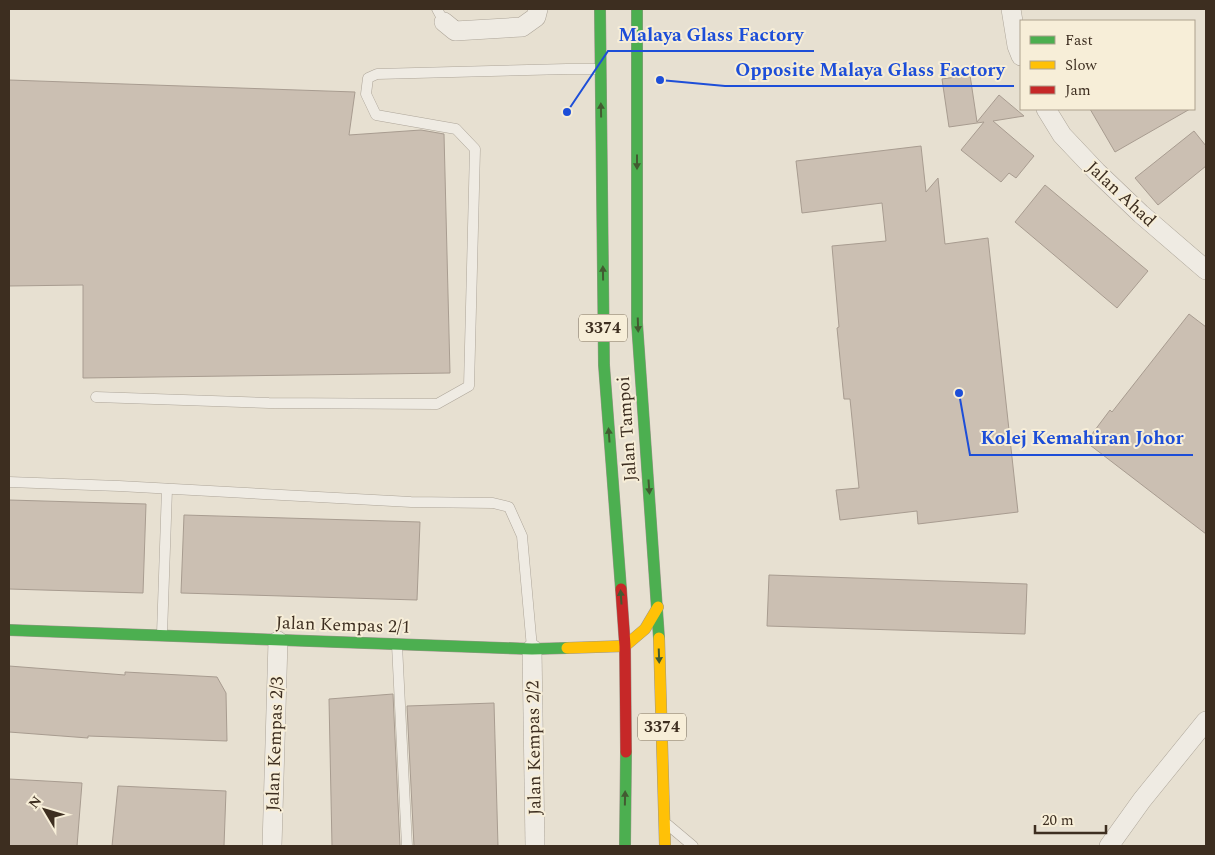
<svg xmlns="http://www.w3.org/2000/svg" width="1215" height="855" font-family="Spectral,serif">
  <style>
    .building { fill: #cbbfb2; stroke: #a89c90 }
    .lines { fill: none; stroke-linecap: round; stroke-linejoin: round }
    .lane-casing { stroke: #ada599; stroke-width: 11 }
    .street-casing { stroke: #ada599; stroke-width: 20 }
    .fast-casing { stroke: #9c958a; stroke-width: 12 }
    .slow-casing { stroke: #9c958a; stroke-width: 12 }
    .jam-casing { stroke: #9c958a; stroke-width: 12 }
    .lane { stroke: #efebe3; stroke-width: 10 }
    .street { stroke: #efebe3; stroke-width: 19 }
    .fast { stroke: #4caf50; stroke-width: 11 }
    .slow { stroke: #ffc107; stroke-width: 11 }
    .jam { stroke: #c62828; stroke-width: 11 }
    .oneway { fill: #425b31 }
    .labels { text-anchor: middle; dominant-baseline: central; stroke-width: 4; stroke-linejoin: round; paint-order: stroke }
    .shield { fill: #f7eed8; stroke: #756857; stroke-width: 1 }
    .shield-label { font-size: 16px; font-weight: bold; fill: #3d2e20 }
    .street-label { font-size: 18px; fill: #3d2e20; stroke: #f7eed8 }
    .leader { fill: none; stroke: #1d4ed8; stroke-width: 2 }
    .callout-dot { fill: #1d4ed8; stroke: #f7eed8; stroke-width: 2 }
    .callout-label { font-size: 19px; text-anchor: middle; font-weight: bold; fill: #1d4ed8; stroke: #f7eed8; stroke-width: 4; stroke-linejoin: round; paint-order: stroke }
  </style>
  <rect width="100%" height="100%" fill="#e7e0d1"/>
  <g class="building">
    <path d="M970 75 977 122 999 95 1024 116 993 121 1034 156 1016 178 1009 173 1001 182 961 150 984 122 949 127 942 79Z"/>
    <path d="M9 80 355 92 349 135 421 130 444 134 450 373 83 378V285L9 286Z"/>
    <path d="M1090 109H1190L1115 152Z"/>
    <path d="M1194 131 1206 146V166L1158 205 1135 178Z"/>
    <path d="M921 146 926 192 938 178 945 244 988 238 1018 512 918 524 917 511 840 520 836 490 859 488 850 399H844L837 328 839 327 832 246 886 241 882 203 802 213 796 161Z"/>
    <path d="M1045 185 1148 271 1117 308 1015 222Z"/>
    <path d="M1189 314 1206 327V534L1086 442 1110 410 1112 412Z"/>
    <path d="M9 500 146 504 143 593 9 589Z"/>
    <path d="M184 515 420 522 417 600 181 593Z"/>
    <path d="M769 575 1027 584 1025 634 767 626Z"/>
    <path d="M9 666 125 675V672L217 677 226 693 227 741 88 736V738L9 732Z"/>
    <path d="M393 694 400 846H332L329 699Z"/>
    <path d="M494 703 498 846H414L407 706Z"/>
    <path d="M9 779 82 783 77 846H9Z"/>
    <path d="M118 786 226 791 224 846H112Z"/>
  </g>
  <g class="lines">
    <g class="lane-casing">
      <g id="lane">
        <path d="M437 9 444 22"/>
        <path d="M96 397 269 403 437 404 469 386 475 149 456 129 376 115 366 94 368 78 377 74 567 69H599"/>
        <path d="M9 482 119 486 411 502 493 503 509 507 522 536 532 648"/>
        <path d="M162 634 167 489"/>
        <path d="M397 645 407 846"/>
        <path d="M668 825 693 846"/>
      </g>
    </g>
    <g class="street-casing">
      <g id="street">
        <path d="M1011 9 1017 46 1021 56"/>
        <path d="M444 22 455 31 522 27 536 17 538 9"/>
        <path d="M1046 109 1062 135 1097 172 1141 214 1206 270"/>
        <path d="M532 649 535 846"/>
        <path d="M272 846 278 641"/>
        <path d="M1109 846 1142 800 1206 721"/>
      </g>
    </g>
    <g class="fast-casing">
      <g id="fast">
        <path d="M600 9 604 365 621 589"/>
        <path d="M637 9V323L659 638"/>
        <path d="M9 630 532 649 567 648"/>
        <path d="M625 846 626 752"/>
      </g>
    </g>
    <g class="slow-casing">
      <g id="slow">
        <path d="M659 638 665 846"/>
        <path d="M567 648 625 646 645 629 658 607"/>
      </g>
    </g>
    <g class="jam-casing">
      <path id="jam" d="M621 589 625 646 626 752"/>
    </g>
    <use href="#lane" class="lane"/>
    <use href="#street" class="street"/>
    <use href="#fast" class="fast"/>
    <use href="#slow" class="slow"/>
    <use href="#jam" class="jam"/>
  </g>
  <defs><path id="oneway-solid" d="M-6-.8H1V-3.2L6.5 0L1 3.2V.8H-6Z" transform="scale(1.25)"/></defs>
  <g class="oneway">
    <use href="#oneway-solid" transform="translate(601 110) rotate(-91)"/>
    <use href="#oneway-solid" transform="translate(637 162) rotate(90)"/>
    <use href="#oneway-solid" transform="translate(603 273) rotate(-91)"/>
    <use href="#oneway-solid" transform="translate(638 325) rotate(88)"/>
    <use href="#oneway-solid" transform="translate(609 435) rotate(-94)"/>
    <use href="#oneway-solid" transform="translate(649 487) rotate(86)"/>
    <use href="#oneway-solid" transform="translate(621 597) rotate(-94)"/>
    <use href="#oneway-solid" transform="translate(659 656) rotate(88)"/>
    <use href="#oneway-solid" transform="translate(625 798) rotate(-89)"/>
  </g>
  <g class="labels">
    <g class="shield">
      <rect x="579" y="314.5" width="48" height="27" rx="4"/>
      <rect x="638" y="713.5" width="48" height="27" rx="4"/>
    </g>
    <g class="shield-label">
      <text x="603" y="328">3374</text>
      <text x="662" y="727">3374</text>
    </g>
    <g class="street-label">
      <text transform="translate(1121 194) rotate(43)">Jalan Ahad</text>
      <text transform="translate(627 429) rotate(-94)">Jalan Tampoi</text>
      <text transform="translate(343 625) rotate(2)">Jalan Kempas 2/1</text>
      <text transform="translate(275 744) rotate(-88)">Jalan Kempas 2/3</text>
      <text transform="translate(534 748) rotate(-91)">Jalan Kempas 2/2</text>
    </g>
  </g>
  <path class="leader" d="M567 112L608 51H814M660 80L725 86H1014M959 393L970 455H1193"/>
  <g class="callout-dot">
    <circle cx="567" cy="112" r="5"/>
    <circle cx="660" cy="80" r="5"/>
    <circle cx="959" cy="393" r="5"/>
  </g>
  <g class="callout-label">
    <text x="711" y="41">Malaya Glass Factory</text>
    <text x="870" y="76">Opposite Malaya Glass Factory</text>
    <text x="1082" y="444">Kolej Kemahiran Johor</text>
  </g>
  <rect width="1215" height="855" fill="none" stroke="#3d2e20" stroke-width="20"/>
  <rect x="1020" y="20" width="175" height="90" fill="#f7eed8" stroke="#ada18e"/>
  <rect x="1030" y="36" width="25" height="8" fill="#4caf50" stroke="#ada18e"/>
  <text x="1065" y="45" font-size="15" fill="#3d2e20">Fast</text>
  <rect x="1030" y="61" width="25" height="8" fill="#ffc107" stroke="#ada18e"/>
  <text x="1065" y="70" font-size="15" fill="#3d2e20">Slow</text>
  <rect x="1030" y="86" width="25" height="8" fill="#c62828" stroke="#ada18e"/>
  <text x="1065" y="95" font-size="15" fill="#3d2e20">Jam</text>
  <g transform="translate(45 810) rotate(308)" stroke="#f7eed8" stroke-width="4" paint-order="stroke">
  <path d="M0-4L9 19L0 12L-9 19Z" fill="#3d2e20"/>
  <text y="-8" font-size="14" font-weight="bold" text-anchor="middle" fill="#3d2e20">N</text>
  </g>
  <path d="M1035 825v8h71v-8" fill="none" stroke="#3d2e20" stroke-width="2.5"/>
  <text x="1042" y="825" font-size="15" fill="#3d2e20" stroke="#f7eed8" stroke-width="4" paint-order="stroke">20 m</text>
</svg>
